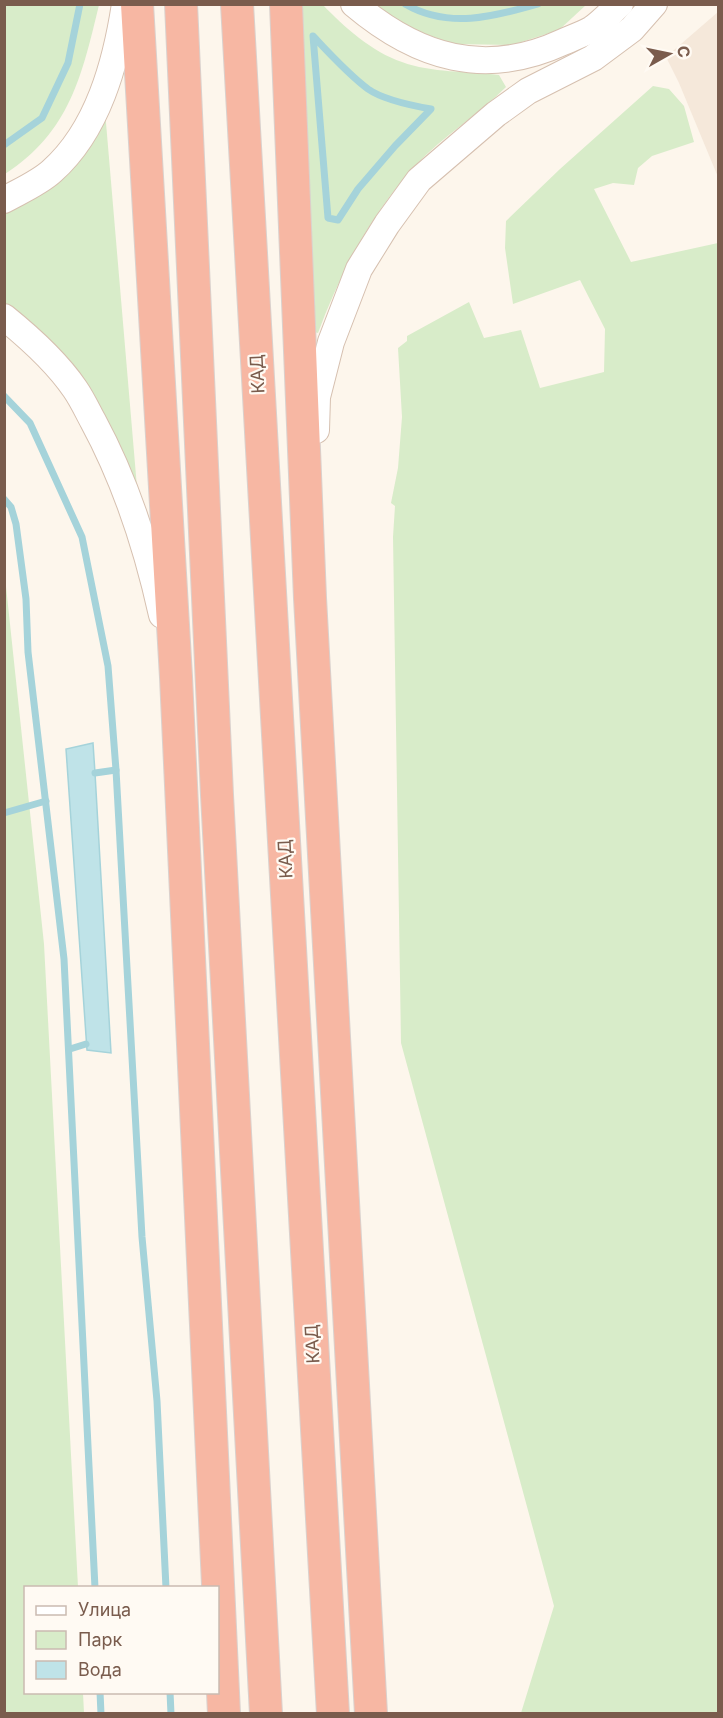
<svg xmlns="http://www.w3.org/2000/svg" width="723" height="1718" font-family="Inter,sans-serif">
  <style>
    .residential { fill: #f5e8da }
    .green { fill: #d8ecc9 }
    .water { fill: #bfe3e8; stroke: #a5d3da; stroke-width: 1.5 }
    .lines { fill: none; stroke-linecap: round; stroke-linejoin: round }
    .stream { stroke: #a5d3da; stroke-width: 7 }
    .secondary-casing { stroke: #d6c0b0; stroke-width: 28 }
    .highway-casing { stroke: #dad1cd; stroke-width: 34 }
    .secondary { stroke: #fff; stroke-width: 26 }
    .highway { stroke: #f7b7a3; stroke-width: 32 }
    .labels { text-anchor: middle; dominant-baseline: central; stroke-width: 4.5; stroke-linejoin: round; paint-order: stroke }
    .street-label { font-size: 18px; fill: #7a5c4d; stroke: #fffaf3 }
  </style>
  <rect width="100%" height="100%" fill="#fdf6ec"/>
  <path class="residential" d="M718 12V177L679 83 666 57Z"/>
  <g class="green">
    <path d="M5 4 99 5C82 75 70 132 5 174Z"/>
    <path d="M292 5H323C344 27 372 52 402 62 431 73 468 71 499 75L506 87C478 115 443 136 416 165 372 212 340 273 318 333L308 330Z"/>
    <path d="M369 5H586L559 30 512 45 454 44 414 30Z"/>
    <path d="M653 86 669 89 684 106 694 142 652 156 638 168 634 185 613 183 594 189 631 262 718 243V1713H521L554 1606 401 1043 393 537 395 506 391 503 398 468 402 417 398 348 407 341V336L469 302 484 338 521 330 540 388 604 372 605 329 580 280 513 304 505 248 506 221 560 169Z"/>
    <path d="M105 111 138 499 5 305V207Z"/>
    <path d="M5 577 44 944 78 1587 26 1588V1692L83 1693 84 1713H5Z"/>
  </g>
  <path class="water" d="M93 743 95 773 111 1053 87 1050 66 749Z"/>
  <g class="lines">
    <g class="stream">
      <path d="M405 4C448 29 493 17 538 4"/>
      <path d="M313 36C330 54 348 74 368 89 382 99 414 106 431 109L395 146 358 189 338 220 328 218Z"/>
      <path d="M4 145 42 118 68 63 80 4"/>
      <path d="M4 396 30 423 82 537 108 666 116 770 142 1237 157 1401 166 1588"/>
      <path d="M4 499 11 507 16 524 26 599 28 652 64 959 95 1588"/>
      <path d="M95 773 116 770"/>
      <path d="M4 813 46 801"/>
      <path d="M70 1049 86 1044"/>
      <path d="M100 1692 101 1714"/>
      <path d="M170 1692 171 1714"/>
    </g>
    <g class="secondary-casing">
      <g id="secondary">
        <path d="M354 4C418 58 485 78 563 42 572 38 583 34 592 29 602 22 611 12 620 4"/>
        <path d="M4 200C20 191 39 183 52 171 98 130 116 63 125 4"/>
        <path d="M4 317C30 338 56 361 75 389 82 399 87 410 93 421 126 482 147 547 162 615"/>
        <path d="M316 430 317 397 331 342 359 269 387 224 419 180 496 114 528 91 593 58 632 29 654 4"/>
      </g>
    </g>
    <g class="highway-casing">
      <g id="highway">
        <path d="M137 4 176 677 224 1714"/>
        <path d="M181 4 217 795 266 1714"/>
        <path d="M237 4 333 1714"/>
        <path d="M286 4 310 598 371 1714"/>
      </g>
    </g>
    <use href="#secondary" class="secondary"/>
    <use href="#highway" class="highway"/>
  </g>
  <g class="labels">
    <g class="street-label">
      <text transform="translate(257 374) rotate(-93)">КАД</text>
      <text transform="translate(285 859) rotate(-93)">КАД</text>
      <text transform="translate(312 1344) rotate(-93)">КАД</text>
    </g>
  </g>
  <rect width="723" height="1718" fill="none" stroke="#7a5c4d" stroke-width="12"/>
  <rect x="24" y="1586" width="195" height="108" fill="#fffaf3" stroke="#cabbb1" stroke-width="1.5"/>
  <rect x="36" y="1606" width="30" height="9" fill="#ffffff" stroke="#cabbb1" stroke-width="1.5"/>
  <text x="78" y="1616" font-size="18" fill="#7a5c4d">Улица</text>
  <rect x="36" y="1631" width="30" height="18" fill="#d8ecc9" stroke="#cabbb1" stroke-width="1.5"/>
  <text x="78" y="1646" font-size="18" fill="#7a5c4d">Парк</text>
  <rect x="36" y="1661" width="30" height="18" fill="#bfe3e8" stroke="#cabbb1" stroke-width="1.5"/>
  <text x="78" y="1676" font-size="18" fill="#7a5c4d">Вода</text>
  <g transform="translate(669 54) rotate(81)" stroke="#fffaf3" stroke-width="4.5" paint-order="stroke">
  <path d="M0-4.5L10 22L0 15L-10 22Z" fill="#7a5c4d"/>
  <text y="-9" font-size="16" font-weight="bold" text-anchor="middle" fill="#7a5c4d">С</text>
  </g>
</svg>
